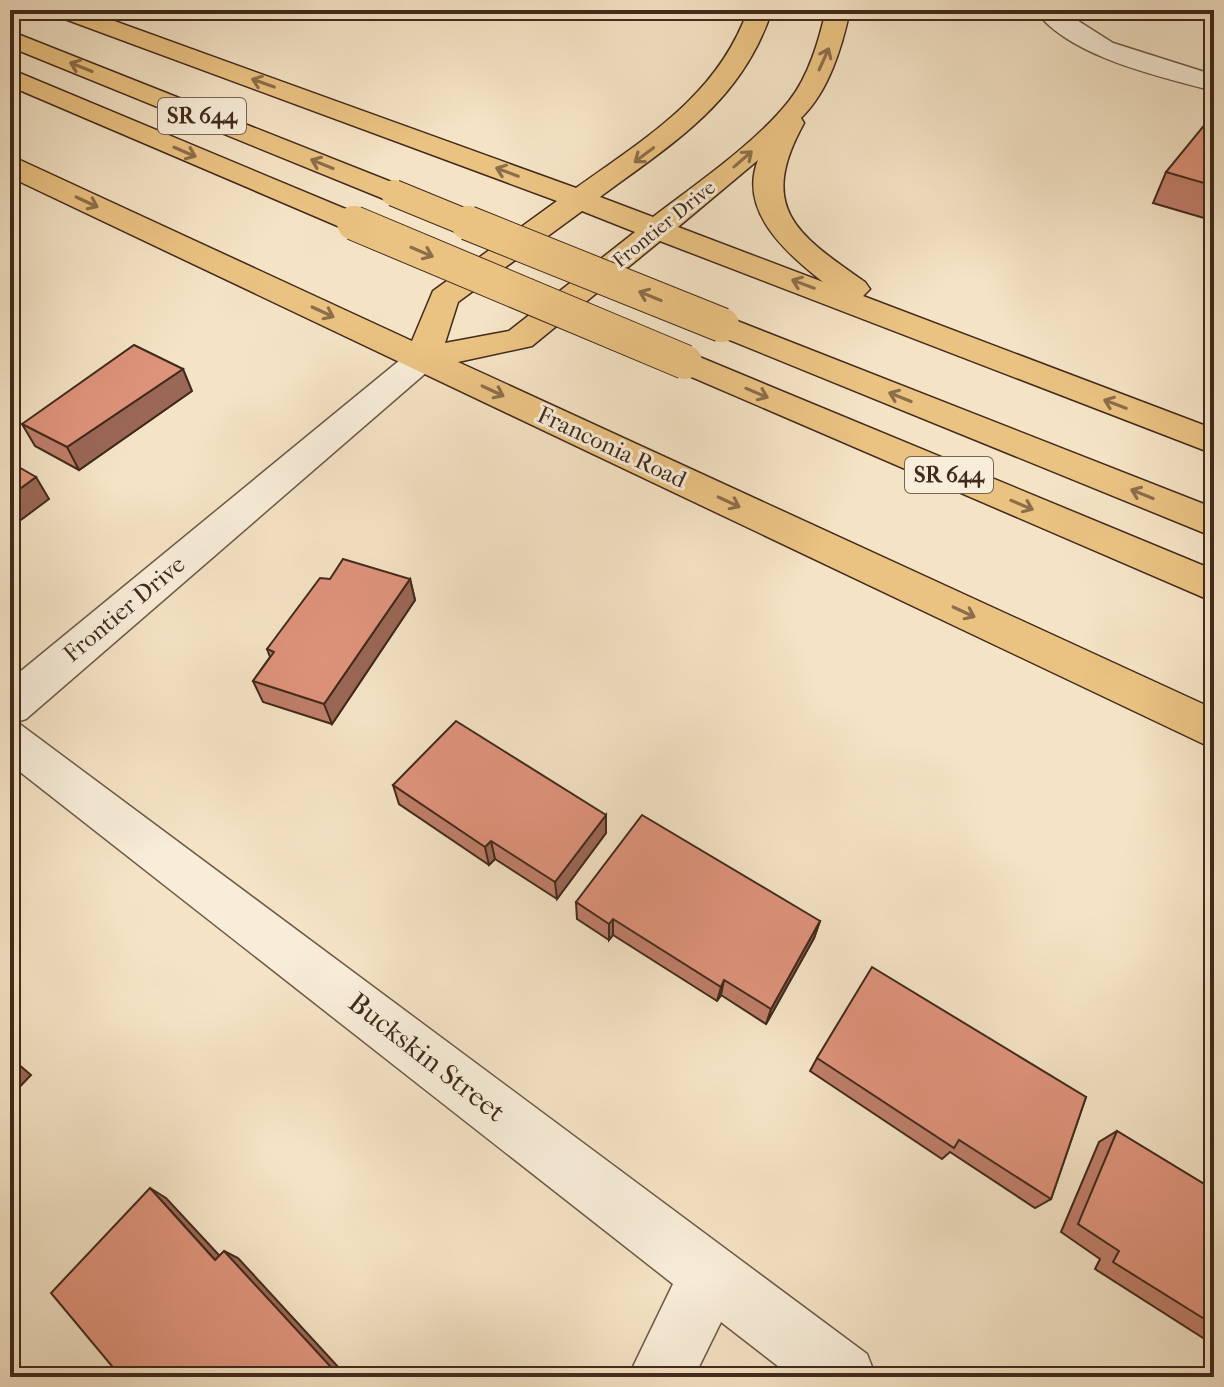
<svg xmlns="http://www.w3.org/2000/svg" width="1224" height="1387" font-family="'IM FELL French Canon',serif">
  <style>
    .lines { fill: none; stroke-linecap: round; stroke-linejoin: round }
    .minor-casing { stroke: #6e5846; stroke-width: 3 }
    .major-casing { stroke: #412a1c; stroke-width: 3 }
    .minor { fill: #f8edd9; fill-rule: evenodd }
    .major { fill: #eac282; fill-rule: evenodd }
    .major-bridge-far1-casing { stroke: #412a1c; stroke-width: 28; stroke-linecap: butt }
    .major-bridge-casing { stroke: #412a1c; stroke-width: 36; stroke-linecap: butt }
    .major-bridge-far1 { stroke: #eac282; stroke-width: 26 }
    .major-bridge { stroke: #eac282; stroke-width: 34 }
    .wall { fill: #bf7e6a; stroke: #412a1c; stroke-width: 2 }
    .shaded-wall { fill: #9b6756; stroke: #412a1c; stroke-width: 2 }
    .building { fill: #de937b; stroke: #412a1c; stroke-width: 2 }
    .oneway { stroke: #8d6e4a }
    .labels { text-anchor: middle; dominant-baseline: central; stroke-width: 6; stroke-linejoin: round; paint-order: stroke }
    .far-street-label { font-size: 20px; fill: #412a1c; stroke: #f8edd9 }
    .shield { fill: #f8edd9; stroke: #786455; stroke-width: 2 }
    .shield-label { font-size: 22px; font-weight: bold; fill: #412a1c }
    .street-label { font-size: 24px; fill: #412a1c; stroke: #f8edd9 }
    .near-street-label { font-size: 28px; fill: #412a1c; stroke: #f8edd9 }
  </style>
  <rect width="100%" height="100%" fill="#f4e3c5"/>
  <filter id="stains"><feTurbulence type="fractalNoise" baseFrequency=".0025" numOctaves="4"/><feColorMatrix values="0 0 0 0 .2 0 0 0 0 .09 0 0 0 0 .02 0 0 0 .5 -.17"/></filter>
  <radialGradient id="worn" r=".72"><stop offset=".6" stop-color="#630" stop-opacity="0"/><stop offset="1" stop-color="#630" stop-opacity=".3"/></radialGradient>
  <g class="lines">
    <g class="minor-casing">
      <g id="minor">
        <path d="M1035 10H1061L1113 43 1214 75V91C1161 77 1069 57 1035 10Z"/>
        <path d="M423 348 435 351 440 358 435 365 26 719 17 722 867 1354 876 1377H792L721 1322 694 1377H628L673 1284 10 764V680L411 351Z"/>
      </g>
    </g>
    <g class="major-casing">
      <g id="major">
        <path d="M50 10H84L576 188C646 138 718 95 748 10H772C742 102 673 143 600 197L653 217C696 184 756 143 789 101 809 76 819 40 826 10H850C842 47 829 91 801 118L804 123C757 208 796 234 865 282L870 289 863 296 1214 429V454L660 241 532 346 458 362 1214 709V749L10 177V158L20 160 412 341 433 291 557 201 54 15ZM758 160C738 211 786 253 823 282L678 227ZM582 211 635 232 509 331 445 343 458 302Z"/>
        <path d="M10 31 404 187 408 193 404 199H384L10 47Z"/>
        <path d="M10 69 360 215 365 221 360 227H340L10 86Z"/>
        <path d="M722 315 1214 508V537L710 332 706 325 710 318Z"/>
        <path d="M685 351 1214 570V602L673 369 668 362 673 355Z"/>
      </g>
    </g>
    <use href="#minor" class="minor"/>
    <use href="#major" class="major"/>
    <g class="major-bridge-far1-casing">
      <g id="major-bridge-far1">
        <path d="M394 193 472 225"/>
        <path d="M350 221 359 225"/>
      </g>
    </g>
    <g class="major-bridge-casing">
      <g id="major-bridge">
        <path d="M354 223 685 362"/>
        <path d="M468 223 722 325"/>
      </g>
    </g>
    <use href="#major-bridge-far1" class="major-bridge-far1"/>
    <use href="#major-bridge" class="major-bridge"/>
  </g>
  <g class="wall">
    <path d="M1214 125V221L1153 203 1166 172Z"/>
    <path d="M192 391 79 470 35 446 22 424Z"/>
    <path d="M330 579H410L415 600 332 724 263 702 253 681 270 657 267 649Z"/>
    <path d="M393 785 606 815V833L557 899 495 859 489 865 399 804Z"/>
    <path d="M576 902 820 921 814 938 766 1024 721 995 717 1001 613 935 609 940 577 919Z"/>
    <path d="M817 1058 1086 1097 1051 1199 1035 1208 950 1152 942 1159 810 1071Z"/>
    <path d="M1117 1131 1214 1190V1345L1095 1269 1100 1259 1061 1232 1099 1142Z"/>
  </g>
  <g class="shaded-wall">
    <path d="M183 369 192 391 79 470 67 447Z"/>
    <path d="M36 477 49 499 10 528V496Z"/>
    <path d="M410 579 415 600 332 724 324 704Z"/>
    <path d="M606 815V833L557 899 555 882Z"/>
    <path d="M491 841 495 859 489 865 485 847Z"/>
    <path d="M613 919V935L609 940V924Z"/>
    <path d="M820 921 814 938 766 1024 771 1009Z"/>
    <path d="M724 980 721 995 717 1001 721 987Z"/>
    <path d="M10 1057 31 1075 10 1097Z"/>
    <path d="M150 1188 166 1198 230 1267 215 1260Z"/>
    <path d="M224 1251 238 1258 341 1370 335 1377H321Z"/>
  </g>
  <g class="building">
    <path d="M1206 123 1214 125V186L1166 172Z"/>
    <path d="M134 345 183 369 67 447 22 424Z"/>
    <path d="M10 462 36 477 10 496Z"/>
    <path d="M343 559 410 579 324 704 253 681 274 652 267 649 320 578 330 579Z"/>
    <path d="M456 721 606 815 555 882 491 841 485 847 393 785Z"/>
    <path d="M642 815 820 921 771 1009 724 980 721 987 613 919 609 924 576 902Z"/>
    <path d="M872 967 1086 1097 1051 1199 959 1140 954 1148 817 1058Z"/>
    <path d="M1117 1131 1214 1190V1325L1113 1262 1119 1251 1078 1224Z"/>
    <path d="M150 1188 215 1260 224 1251 330 1366 321 1377H121L51 1293Z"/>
  </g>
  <defs><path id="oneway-shaft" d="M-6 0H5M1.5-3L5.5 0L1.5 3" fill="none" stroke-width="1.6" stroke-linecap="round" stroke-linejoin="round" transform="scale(2)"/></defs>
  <g class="oneway">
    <use href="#oneway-shaft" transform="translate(824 59) rotate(-66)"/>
    <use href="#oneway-shaft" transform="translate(81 67) rotate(-158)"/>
    <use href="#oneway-shaft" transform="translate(263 83) rotate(-160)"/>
    <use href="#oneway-shaft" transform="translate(185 152) rotate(23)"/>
    <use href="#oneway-shaft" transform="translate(644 155) rotate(143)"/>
    <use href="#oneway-shaft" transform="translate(743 159) rotate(-41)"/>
    <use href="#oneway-shaft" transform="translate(322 164) rotate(-158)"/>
    <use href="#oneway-shaft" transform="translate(507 172) rotate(-159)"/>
    <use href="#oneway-shaft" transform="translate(87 202) rotate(25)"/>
    <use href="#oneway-shaft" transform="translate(422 252) rotate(23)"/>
    <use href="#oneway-shaft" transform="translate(803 284) rotate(-159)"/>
    <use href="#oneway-shaft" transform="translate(650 296) rotate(-158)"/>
    <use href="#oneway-shaft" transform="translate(323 312) rotate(25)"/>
    <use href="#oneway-shaft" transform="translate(493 391) rotate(25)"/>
    <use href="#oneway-shaft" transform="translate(757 393) rotate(23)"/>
    <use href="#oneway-shaft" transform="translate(900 397) rotate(-158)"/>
    <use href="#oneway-shaft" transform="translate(1115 404) rotate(-159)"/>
    <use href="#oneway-shaft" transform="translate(1142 494) rotate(-158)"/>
    <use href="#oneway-shaft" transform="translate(729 502) rotate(25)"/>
    <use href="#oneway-shaft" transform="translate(1022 505) rotate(23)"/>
    <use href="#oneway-shaft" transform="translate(964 612) rotate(25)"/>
  </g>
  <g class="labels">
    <g class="far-street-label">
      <text transform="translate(664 224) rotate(-39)">Frontier Drive</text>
    </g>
    <g class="shield">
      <rect x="158" y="98" width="88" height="36" rx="6"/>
      <rect x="905" y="457" width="88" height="36" rx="6"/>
    </g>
    <g class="shield-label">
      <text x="202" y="116">SR 644</text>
      <text x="949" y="475">SR 644</text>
    </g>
    <g class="street-label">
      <text transform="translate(612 447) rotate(25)">Franconia Road</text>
      <text transform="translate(124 609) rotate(-40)">Frontier Drive</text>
    </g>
    <g class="near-street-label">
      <text transform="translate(427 1057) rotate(38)">Buckskin Street</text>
    </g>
  </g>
  <rect width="1224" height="1387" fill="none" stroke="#f4e3c5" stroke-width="40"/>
  <rect x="12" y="12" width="1200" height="1363" fill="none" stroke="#412a1c" stroke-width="4"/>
  <rect x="20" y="20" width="1184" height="1347" fill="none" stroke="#412a1c" stroke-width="2"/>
  <rect width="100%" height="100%" filter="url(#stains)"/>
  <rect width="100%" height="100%" fill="url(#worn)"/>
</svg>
